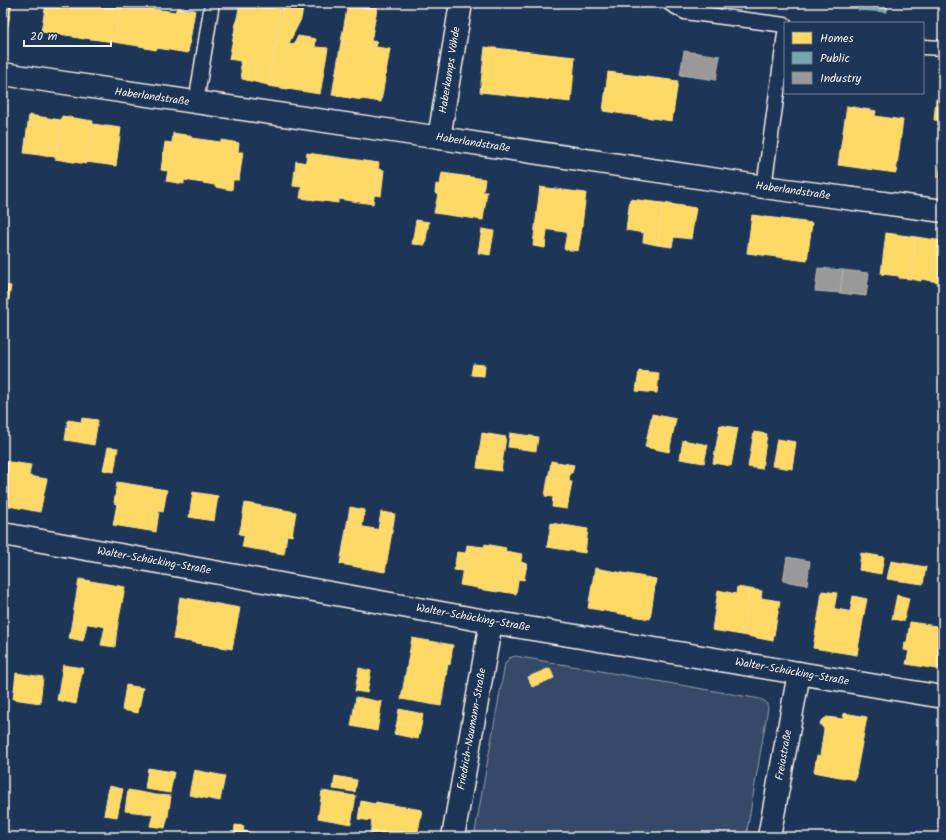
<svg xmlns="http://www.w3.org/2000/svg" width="946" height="840" font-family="Kalam,sans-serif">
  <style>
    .green { fill: #354a67; stroke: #949ea8 }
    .homes { fill: #ffd966; stroke: #fce08d }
    .public { fill: #76a5af; stroke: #9cbcc0 }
    .industry { fill: #999; stroke: #b4b3b1 }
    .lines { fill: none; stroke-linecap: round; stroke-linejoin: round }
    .service-casing { stroke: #f4f1e8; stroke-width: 17 }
    .minor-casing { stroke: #f4f1e8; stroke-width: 25 }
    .tertiary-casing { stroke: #f4f1e8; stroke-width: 25 }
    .service { stroke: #1d3557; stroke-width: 14 }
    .minor { stroke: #1d3557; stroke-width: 22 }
    .tertiary { stroke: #1d3557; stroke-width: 22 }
    .labels { text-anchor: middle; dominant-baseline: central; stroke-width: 4; stroke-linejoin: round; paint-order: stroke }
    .street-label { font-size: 11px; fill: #f4f1e8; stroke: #1d3557 }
  </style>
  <rect width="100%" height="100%" fill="#1d3557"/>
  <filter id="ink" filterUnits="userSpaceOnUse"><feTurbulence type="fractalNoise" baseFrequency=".025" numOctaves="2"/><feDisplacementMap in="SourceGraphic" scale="8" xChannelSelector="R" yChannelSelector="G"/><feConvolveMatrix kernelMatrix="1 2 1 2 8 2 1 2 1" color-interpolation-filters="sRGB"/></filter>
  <g filter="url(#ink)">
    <path class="green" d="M515 656 760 699 766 702 768 708 746 837H474L505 664 509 658Z"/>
    <g class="homes">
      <path d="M3 3H12L4 48H3Z"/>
      <path d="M46 3H121L114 42 84 38V39L73 37V36L41 32Z"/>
      <path d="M121 3H139V7L175 12 177 8 195 10 188 53 157 48 156 50 145 48V47L114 42Z"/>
      <path d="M240 3 281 9 268 85 242 79 240 61 229 59Z"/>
      <path d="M283 3H304L301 19 289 43 276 41Z"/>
      <path d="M348 3H378L370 47 341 42Z"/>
      <path d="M298 36 316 39 315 47 328 48 320 94 268 86 276 41 294 44Z"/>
      <path d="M372 41 377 42 376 47 390 49 381 102 362 99V100L332 95 341 42 370 47Z"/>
      <path d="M485 47 575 57 571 102 480 92Z"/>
      <path d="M608 72 678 81 672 121 603 111Z"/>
      <path d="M936 99H943V121L934 120Z"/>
      <path d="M847 106 876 111 875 116 903 120 896 173 838 165Z"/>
      <path d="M29 115 61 120 55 157 24 153Z"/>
      <path d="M62 116 93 121 86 164 55 159Z"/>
      <path d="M93 124 121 128 116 166 86 162Z"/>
      <path d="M173 133 192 136 191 138 221 142V140L239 143 238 152H243L239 180H233L232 190 215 187V185L184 180V184L166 181 168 171 161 170 165 142 172 143Z"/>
      <path d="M943 142V179L939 178Z"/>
      <path d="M307 153 379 163 373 204 338 199V203L300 198 303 180H299L300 168H305Z"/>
      <path d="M296 161 306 163 305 168H300L299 180H303L302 187 293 186Z"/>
      <path d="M378 169 384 170 381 196 375 195Z"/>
      <path d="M442 173 485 179 483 192H487L483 220 434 213 438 194 435 193 436 184 440 185Z"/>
      <path d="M540 187 586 193 581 234 535 228Z"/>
      <path d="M630 199 663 203 657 245 643 242 644 233 626 230Z"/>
      <path d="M663 203 696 208 691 239 674 237 672 247 657 245Z"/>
      <path d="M752 215 812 223 807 261 747 253Z"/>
      <path d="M416 220 429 222 425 245 412 244Z"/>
      <path d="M535 228 547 230 545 248 533 246Z"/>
      <path d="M482 229 494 231 490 255 478 253Z"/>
      <path d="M567 232 581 234 578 251 564 249Z"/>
      <path d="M886 233 916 237 911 279 899 278V276L881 274Z"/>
      <path d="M916 237 943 241 938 282 921 279V281L911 279Z"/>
      <path d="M3 285 11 286 8 305 3 304Z"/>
      <path d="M473 364 485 365 484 376 471 375Z"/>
      <path d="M639 371 659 373 657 393 636 391Z"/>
      <path d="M652 414 676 419 669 452 645 447Z"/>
      <path d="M82 418 98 420 94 445 78 442Z"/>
      <path d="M68 420 81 422 78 442 65 440Z"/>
      <path d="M720 425 738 428 731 466 713 463Z"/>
      <path d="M754 432 767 434 762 469 748 467Z"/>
      <path d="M482 433 506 437 501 471 477 468Z"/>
      <path d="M510 433 538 437 536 451 508 447Z"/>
      <path d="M777 439 796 442 792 469 772 466Z"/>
      <path d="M683 440 708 445 704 463 680 459Z"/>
      <path d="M108 447 118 448 114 472 103 470Z"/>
      <path d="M3 461 31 465 29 476 47 479 40 512 3 505Z"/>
      <path d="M551 461 574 465 572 473 550 469Z"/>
      <path d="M550 469 570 472 569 481 548 478Z"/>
      <path d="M548 478 572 482 567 509 552 507 553 497 545 496Z"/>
      <path d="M117 482 167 490 163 512 159 511 156 532 113 525 117 504 114 503Z"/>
      <path d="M193 492 218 496 214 521 189 517Z"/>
      <path d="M245 503 296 512 292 536 287 535 284 554 242 547 246 527 241 526Z"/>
      <path d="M350 507 365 510 362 527 347 524Z"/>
      <path d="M381 512 395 514 392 532 378 530Z"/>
      <path d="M551 523 588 529 585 553 547 547Z"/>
      <path d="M347 524 392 532 385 572 340 564Z"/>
      <path d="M241 526 246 527 244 535 239 534Z"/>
      <path d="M485 544 506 548 505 551 522 554 516 594 498 591V592L478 589V588L460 585 467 545 484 547Z"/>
      <path d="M457 552 465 553 462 571 454 570Z"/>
      <path d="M861 553 884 557 881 574 859 570Z"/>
      <path d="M891 561 926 567 923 584 887 579Z"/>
      <path d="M521 562 527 564 524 580 518 579Z"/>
      <path d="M595 568 656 579 650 619 588 608Z"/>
      <path d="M79 579 125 587 117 629 72 621Z"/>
      <path d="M737 587 750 589 742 635 712 630 718 590 736 594Z"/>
      <path d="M750 589 762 591 761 598 780 601 773 641 742 635Z"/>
      <path d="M822 591 837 593 834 609 820 606Z"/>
      <path d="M897 595 909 598 904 621 892 619Z"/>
      <path d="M853 596 867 599 864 614 850 612Z"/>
      <path d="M180 597 240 608 232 649 173 639Z"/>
      <path d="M820 606 864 614 857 655 813 648Z"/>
      <path d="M72 621 87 624 83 641 69 638Z"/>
      <path d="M910 622 943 627V670L906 664 909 651 904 650 905 642H907Z"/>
      <path d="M105 627 117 629 115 647 101 645Z"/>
      <path d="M412 638 453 645 450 665 448 664 441 706 401 699Z"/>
      <path d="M63 665 83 668 76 704 57 700Z"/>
      <path d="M359 668 371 671 367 693 355 691Z"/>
      <path d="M550 668 554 678 532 687 528 677Z"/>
      <path d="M16 673 43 677 40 703 13 699Z"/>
      <path d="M126 685 143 688 138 713 122 710Z"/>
      <path d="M356 697 382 702 377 731 351 726Z"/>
      <path d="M399 709 423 714 421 726 397 722Z"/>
      <path d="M844 713 867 717 855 780 814 772 817 755 820 756 824 729 820 724 821 721 827 717 843 719Z"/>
      <path d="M397 722 421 726 418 739 394 734Z"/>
      <path d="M148 768 174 772 170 793 145 789Z"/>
      <path d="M194 770 225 776 220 801 189 795Z"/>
      <path d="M335 776 357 780 355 792 333 789Z"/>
      <path d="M109 786 123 789 117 817 104 815Z"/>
      <path d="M128 790 156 795 153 814 125 811Z"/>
      <path d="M322 791 356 796 351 824 318 818Z"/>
      <path d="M156 795 171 796 168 816 153 814Z"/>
      <path d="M361 801 375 804 376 802 422 810 417 837H356L357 832 370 834 372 821 358 819Z"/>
      <path d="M153 814 168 816 165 828 150 826Z"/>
      <path d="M235 825 244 826 242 837H234Z"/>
      <path d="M244 831 274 837H243Z"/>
    </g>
    <path class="public" d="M859 3H888L887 12 858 10Z"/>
    <g class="industry">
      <path d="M684 51 720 56 716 80 680 75Z"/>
      <path d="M818 268 843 270 840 293 815 291Z"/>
      <path d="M843 270 869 273 866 296 840 293Z"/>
      <path d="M787 557 810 561 807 585 783 581Z"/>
    </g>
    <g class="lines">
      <g class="service-casing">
        <g id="service">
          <path d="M669 3 685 12 785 25"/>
          <path d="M923 47 943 48"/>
          <path d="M196 103 212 3"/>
          <path d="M764 187 785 34"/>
        </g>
      </g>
      <g class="minor-casing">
        <g id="minor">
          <path d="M439 138 461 3"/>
          <path d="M3 534 491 622 943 697"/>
          <path d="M453 837 491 622"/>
          <path d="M769 837 799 673"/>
        </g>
      </g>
      <g class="tertiary-casing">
        <path id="tertiary" d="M3 74 427 136 764 187 943 211"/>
      </g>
      <use href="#service" class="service"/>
      <use href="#minor" class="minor"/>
      <use href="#tertiary" class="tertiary"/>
    </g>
  </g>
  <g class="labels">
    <g class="street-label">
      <text transform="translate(450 70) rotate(-81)">Haberkamps Vöhde</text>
      <text transform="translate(152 97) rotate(8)">Haberlandstraße</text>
      <text transform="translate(473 143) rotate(9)">Haberlandstraße</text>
      <text transform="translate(793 191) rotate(8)">Haberlandstraße</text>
      <text transform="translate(154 561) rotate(10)">Walter-Schücking-Straße</text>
      <text transform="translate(473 618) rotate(10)">Walter-Schücking-Straße</text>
      <text transform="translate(792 672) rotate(10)">Walter-Schücking-Straße</text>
      <text transform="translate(472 729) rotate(-80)">Friedrich-Naumann-Straße</text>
      <text transform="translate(784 755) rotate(-80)">Freiastraße</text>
    </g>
  </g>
  <rect width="946" height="840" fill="none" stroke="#1d3557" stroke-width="16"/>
  <rect x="8" y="8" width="930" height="824" fill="none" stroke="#f4f1e8" stroke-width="1.5" filter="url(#ink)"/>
  <rect x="784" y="22" width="140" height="72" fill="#1d3557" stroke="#738091"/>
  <rect x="792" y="32" width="20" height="12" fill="#ffd966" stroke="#738091"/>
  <text x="820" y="42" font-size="12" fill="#f4f1e8">Homes</text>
  <rect x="792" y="52" width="20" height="12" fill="#76a5af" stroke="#738091"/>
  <text x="820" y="62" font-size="12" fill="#f4f1e8">Public</text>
  <rect x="792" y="72" width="20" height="12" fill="#999999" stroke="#738091"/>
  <text x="820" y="82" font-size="12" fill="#f4f1e8">Industry</text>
  <path d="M24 40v6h87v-6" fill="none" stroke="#f4f1e8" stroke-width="2"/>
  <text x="30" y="40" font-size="12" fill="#f4f1e8" stroke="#1d3557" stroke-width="3" paint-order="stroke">20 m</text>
</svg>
